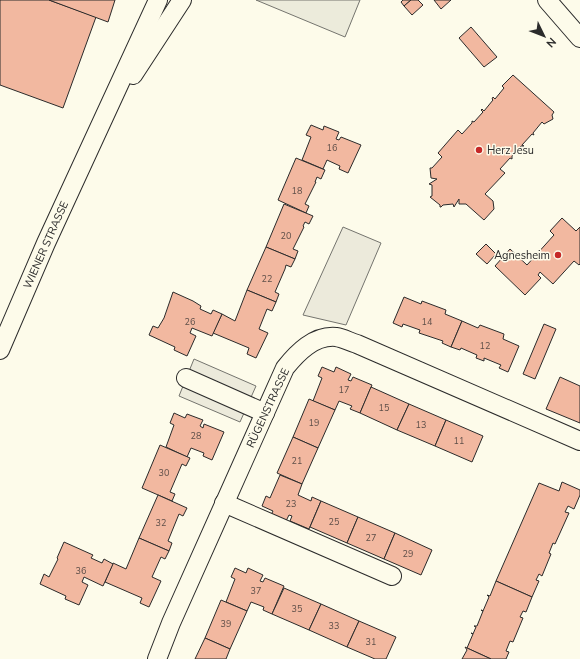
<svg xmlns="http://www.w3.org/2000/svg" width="580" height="659" font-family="'Nunito Sans',sans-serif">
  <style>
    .green { fill: #ecebdb; stroke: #74746e }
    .parking { fill: #eceadb; stroke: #74746e }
    .building { fill: #f2b8a0; stroke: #2b2b2b }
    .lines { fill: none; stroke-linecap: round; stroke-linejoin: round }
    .minor-casing { stroke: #2b2b2b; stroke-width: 20 }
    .minor { stroke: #fdfbea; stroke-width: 18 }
    .poi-dot { fill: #c62828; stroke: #fdfbea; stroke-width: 1.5 }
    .labels { text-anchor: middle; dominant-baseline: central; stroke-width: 3; stroke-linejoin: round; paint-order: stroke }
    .number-label { font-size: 9px; fill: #5d4e48 }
    .poi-label { font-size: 11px; fill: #2b2b2b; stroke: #fdfbea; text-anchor: start }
    .street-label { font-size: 11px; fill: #2b2b2b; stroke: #fdfbea }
  </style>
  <rect width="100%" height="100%" fill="#fdfbea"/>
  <path class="green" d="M256 0H360L345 37Z"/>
  <g class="parking">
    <path d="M343 227 381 243 346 325 303 315Z"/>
    <path d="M194 359 256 386 240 422 179 396Z"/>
  </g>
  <g class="building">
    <path d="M0 0H49L96 17 63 108 0 85Z"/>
    <path d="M49 0H115L108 22Z"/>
    <path d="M403 0H411L404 6 401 2Z"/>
    <path d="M411 0H418L423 5 412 15 404 6Z"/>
    <path d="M434 0H451L441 9Z"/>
    <path d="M471 27 497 57 484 67 459 38Z"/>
    <path d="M513 75 554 112 552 115 553 119 544 124 542 122 533 133 534 135 532 134 522 145 524 146H521L512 156V159L510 158 500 169 505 173 485 194 493 201 494 209 484 220 466 204H459V199L454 207 453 204 443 205 441 207H440V205L430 197 432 196V185L429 184 437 179 431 178 430 168H432L442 157 438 153 458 130 462 134 472 123V121L474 122 483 112 481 110 482 109 484 111 493 100 492 99 493 97 495 99 504 88 502 86Z"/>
    <path d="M311 125 323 130 324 126 339 132 336 139 339 140 341 137 361 145 348 173 339 169 340 166 327 160 323 169 302 160 311 137 306 135Z"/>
    <path d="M296 158 325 170 321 179 317 177 315 182H316L305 204 309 206 306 213 278 200Z"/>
    <path d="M284 204 313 216 309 224 305 222 303 226 304 227 293 249 298 251 295 259 266 247Z"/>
    <path d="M562 218 576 231 580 227V264L579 265 574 261 553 284 540 272 538 275 541 278 525 295 495 266 510 249 527 265 554 235 550 231Z"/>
    <path d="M486 244 496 254 487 264 476 254Z"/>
    <path d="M266 247 295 259 291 267 286 265 285 269 275 292 279 294 276 302 247 290Z"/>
    <path d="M247 290 276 302 272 311 267 309 259 329 268 333 256 358 247 354 249 348 213 333 222 314 235 321Z"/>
    <path d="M173 292 193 301 201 306 200 309 211 314 213 310 222 314 212 336 192 328 190 333 196 336 187 356 174 350 175 347 149 335 153 326 158 328 164 318Z"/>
    <path d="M404 297 421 304 422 301 446 310 445 314 462 321 451 347 442 343 443 341 419 333 420 330 403 324 402 327 393 323Z"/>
    <path d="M462 321 478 328 480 325 504 334 503 339 519 346 508 372 499 368 501 365 484 358V361L476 358 477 355 461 348 460 350 451 347Z"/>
    <path d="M544 324 556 329 535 379 523 374Z"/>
    <path d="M322 367 334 372 336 367 351 374 348 380 351 381 353 377 372 385 360 413 350 409 352 406 339 401 335 410 313 401 322 378 318 376Z"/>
    <path d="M560 377 580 386V423L546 409Z"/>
    <path d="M371 387 409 404 397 430 360 413Z"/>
    <path d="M309 399 335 410 318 448 293 437Z"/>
    <path d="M409 404 446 420 435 446 397 430Z"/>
    <path d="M174 413 185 418 187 414 203 420 200 426 203 428 204 424 224 432 212 460 203 456 204 453 191 448 187 457 166 447 174 425 170 423Z"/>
    <path d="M446 420 483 436 472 462 435 446Z"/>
    <path d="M293 437 318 448 302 484 277 473Z"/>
    <path d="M160 445 190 458 186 466 182 464 170 492 175 494 172 501 142 488Z"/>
    <path d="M280 475 302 484 298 495 311 501 312 497 321 501 309 529 290 521 292 516 289 515 286 521 271 515 273 511 262 506 266 496 270 498Z"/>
    <path d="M562 482 580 490V495L574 509 568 506 565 512 569 513 555 544 553 543 549 553 551 554 542 576 539 574 536 580 539 581 532 597 496 581 539 483 559 491Z"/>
    <path d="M158 495 187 508 183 516 179 514 168 541 172 543 169 551 139 538Z"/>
    <path d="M321 501 358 517 347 543 310 527Z"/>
    <path d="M358 517 395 533 384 559 347 543Z"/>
    <path d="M395 533 432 550 421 575 384 559Z"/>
    <path d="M139 538 169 551 165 559 161 557 152 577 161 581 149 607 140 603 142 598 105 582 113 563 126 569Z"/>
    <path d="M64 542 93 555 91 558 102 563 104 559 113 564 103 586 84 577 82 582 88 585 79 605 65 599 66 596 40 584 44 574 49 577 58 559 57 558Z"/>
    <path d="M235 568 246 573 248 568 263 575 260 581 263 582 265 578 284 586 272 614 263 610 264 607 251 602 247 611 226 602 235 579 231 577Z"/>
    <path d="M496 581 532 597 526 612 523 611 520 617 523 618 513 642 510 641 506 651 509 652 506 659H491L467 648 473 634 471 633 473 634 476 627 474 626H477L483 611 481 610 483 611 489 597 487 595 490 596Z"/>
    <path d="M284 588 321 604 309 630 272 614Z"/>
    <path d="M221 600 247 611 230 649 205 638Z"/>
    <path d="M321 604 359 621 347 647 309 630Z"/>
    <path d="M359 621 396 637 386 659H375L347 647Z"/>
    <path d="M205 638 230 649 226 659H195Z"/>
    <path d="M465 647 467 648 491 659H462L467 650Z"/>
  </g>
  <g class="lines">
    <g class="minor-casing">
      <g id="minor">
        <path d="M547 0 580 38"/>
        <path d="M133 75 182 0"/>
        <path d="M0 350 46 243 158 0"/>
        <path d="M186 378 265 413"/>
        <path d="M224 503 392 576"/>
        <path d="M157 659 171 623 285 368C297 353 314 335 336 337 343 338 350 342 357 344L580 441"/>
      </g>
    </g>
    <use href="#minor" class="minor"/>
  </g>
  <g class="poi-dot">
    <circle cx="479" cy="150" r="4"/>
    <circle cx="558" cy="255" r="4"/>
  </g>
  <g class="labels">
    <g class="number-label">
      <text x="332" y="148">16</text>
      <text x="297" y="191">18</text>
      <text x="286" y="236">20</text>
      <text x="267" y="279">22</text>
      <text x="190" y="322">26</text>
      <text x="427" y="322">14</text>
      <text x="485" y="346">12</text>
      <text x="344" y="390">17</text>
      <text x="384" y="408">15</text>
      <text x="314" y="423">19</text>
      <text x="421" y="425">13</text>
      <text x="196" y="436">28</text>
      <text x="459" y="441">11</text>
      <text x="297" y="461">21</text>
      <text x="164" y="473">30</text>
      <text x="291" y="504">23</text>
      <text x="334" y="522">25</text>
      <text x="161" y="523">32</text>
      <text x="371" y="538">27</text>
      <text x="408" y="554">29</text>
      <text x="81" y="571">36</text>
      <text x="256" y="591">37</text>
      <text x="297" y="609">35</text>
      <text x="226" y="624">39</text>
      <text x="334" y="626">33</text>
      <text x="371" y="642">31</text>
    </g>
    <g class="poi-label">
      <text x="487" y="150">Herz Jesu</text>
      <text x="550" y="255" text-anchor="end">Agnesheim</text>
    </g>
    <g class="street-label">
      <text transform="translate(46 245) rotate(-66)">WIENER STRASSE</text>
      <text transform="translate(268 408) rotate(-65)">RÜGENSTRASSE</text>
    </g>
  </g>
  <g transform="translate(544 36) rotate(133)" stroke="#fdfbea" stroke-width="3" paint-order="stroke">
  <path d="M0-3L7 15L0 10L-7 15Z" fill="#2b2b2b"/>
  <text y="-6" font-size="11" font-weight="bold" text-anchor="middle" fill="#2b2b2b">N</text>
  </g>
</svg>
